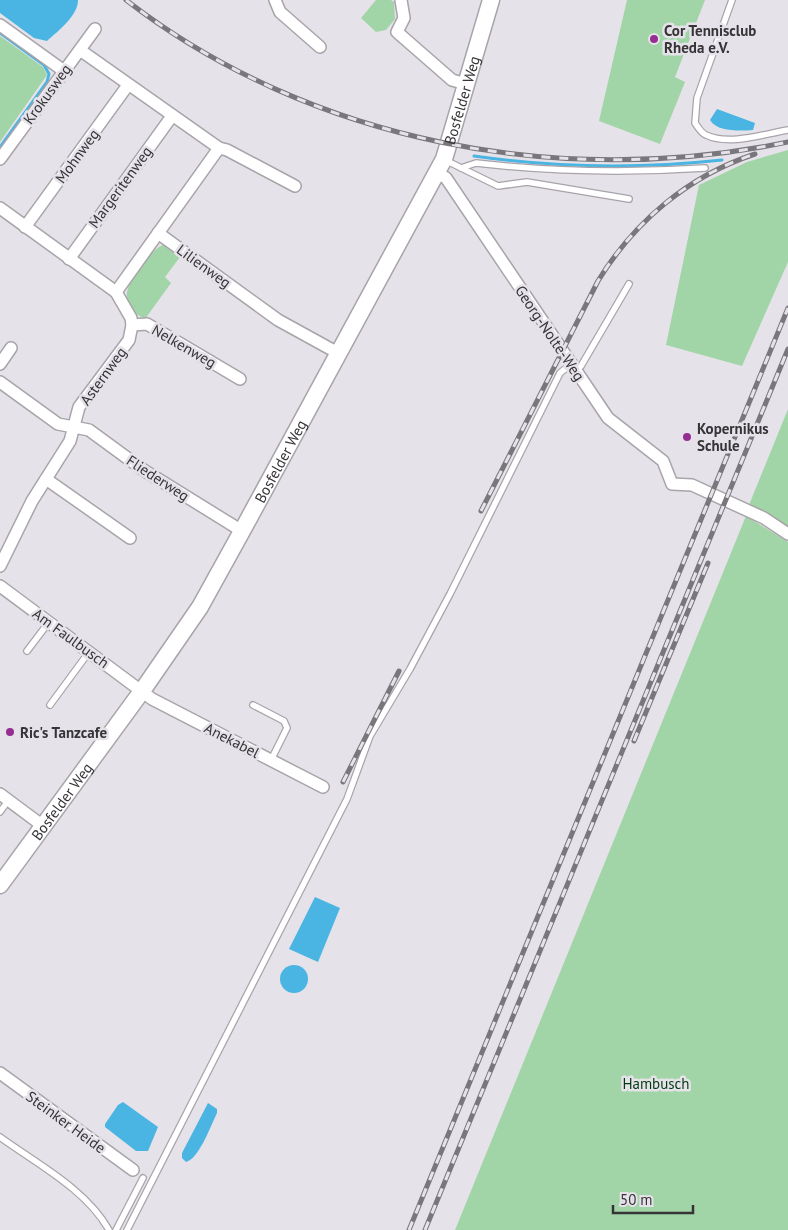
<svg xmlns="http://www.w3.org/2000/svg" width="788" height="1230" font-family="'PT Sans',sans-serif">
  <style>
    .green { fill: #a1d5a7 }
    .water { fill: #4ab5e2 }
    .lines { fill: none; stroke-linecap: round; stroke-linejoin: round }
    .stream { stroke: #4ab5e2; stroke-width: 3 }
    .lane-casing { stroke: #a8a4aa; stroke-width: 8 }
    .street-casing { stroke: #a8a4aa; stroke-width: 14 }
    .secondary-casing { stroke: #a8a4aa; stroke-width: 19 }
    .lane { stroke: #fff; stroke-width: 5.5 }
    .street { stroke: #fff; stroke-width: 11 }
    .secondary { stroke: #fff; stroke-width: 16 }
    .rail-casing { stroke: #79777b; stroke-width: 5 }
    .rail { stroke: #e6e2e9; stroke-width: 3; stroke-dasharray: 9; stroke-linecap: butt }
    .poi-dot { fill: #942e93; stroke: #e6e2e9; stroke-width: 2 }
    .labels { text-anchor: middle; dominant-baseline: central; stroke-width: 5; stroke-linejoin: round; paint-order: stroke }
    .poi-label { font-size: 15px; font-weight: bold; fill: #363437; stroke: #e6e2e9; text-anchor: start }
    .street-label { font-size: 15px; fill: #363437; stroke: #e6e2e9 }
    .park-label { font-size: 15px; fill: #003911; stroke: #e6e2e9 }
  </style>
  <rect width="100%" height="100%" fill="#e6e2e9"/>
  <g class="green">
    <path d="M376 0H391L394 2 395 19 386 30 376 32 361 18Z"/>
    <path d="M627 0H705L675 77 685 82 660 144 599 121Z"/>
    <path d="M0 36 43 67 47 75 0 142Z"/>
    <path d="M788 150V262L742 366 666 345 699 185 747 162Z"/>
    <path d="M163 245 180 257 165 277 171 283 145 319C138 315 128 310 127 301 124 281 147 252 163 245Z"/>
    <path d="M788 409V529L749 505Z"/>
    <path d="M746 516 788 542V1230H455Z"/>
  </g>
  <g class="water">
    <path d="M0 0H78C78 16 58 31 47 41L34 38 0 13Z"/>
    <path d="M717 109 755 123 753 130C740 131 717 132 710 120Z"/>
    <path d="M315 897 340 908 318 962 289 949Z"/>
    <circle cx="294" cy="979" r="14"/>
    <path d="M123 1102 158 1127 148 1151H136L105 1127V1124L118 1105Z"/>
    <path d="M208 1103 217 1109V1113C211 1125 199 1159 186 1162L182 1158V1153Z"/>
  </g>
  <g class="lines">
    <g class="stream">
      <path d="M0 33 44 65 49 74 47 82 0 147"/>
      <path d="M474 156C557 168 639 169 722 160"/>
    </g>
    <g class="lane-casing">
      <g id="lane">
        <path d="M732 0 697 98 695 123C698 127 701 133 706 135 729 146 764 134 788 130"/>
        <path d="M445 160 498 186 527 182 629 199"/>
        <path d="M461 168 476 163C553 172 628 173 705 168"/>
        <path d="M576 371 581 366 629 284"/>
        <path d="M27 651 49 622"/>
        <path d="M50 705 89 652"/>
        <path d="M253 705 284 721 287 728 271 760"/>
        <path d="M0 812 8 801"/>
        <path d="M0 1137C37 1164 86 1189 109 1230"/>
        <path d="M116 1230 143 1178"/>
        <path d="M127 1230 347 799 370 736 410 669 450 594 560 373 571 364"/>
      </g>
    </g>
    <g class="street-casing">
      <g id="street">
        <path d="M275 0 280 12 320 47"/>
        <path d="M401 0 404 18 397 32 452 80 466 84"/>
        <path d="M0 25 64 71"/>
        <path d="M80 50 219 148 227 150 295 186"/>
        <path d="M0 159 95 29"/>
        <path d="M436 172 446 178 608 418 663 461 672 484 692 485 764 518 788 534"/>
        <path d="M0 208 116 292 131 318 132 325 129 340 79 407 70 441 32 501 0 566"/>
        <path d="M25 227 128 85"/>
        <path d="M158 233 278 320 338 353"/>
        <path d="M69 259 172 116"/>
        <path d="M116 292 219 148"/>
        <path d="M132 325 147 324 240 379"/>
        <path d="M0 364 11 348"/>
        <path d="M0 382 58 424 89 430 145 471 242 531"/>
        <path d="M46 479 130 538"/>
        <path d="M0 586 152 699 323 787"/>
        <path d="M0 794 43 826"/>
        <path d="M0 1073 133 1170"/>
      </g>
    </g>
    <g class="secondary-casing">
      <g id="secondary">
        <path id="s1" d="M0 885 142 691 200 607 242 531 444 159 491 0"/>
      </g>
    </g>
    <use href="#lane" class="lane"/>
    <use href="#street" class="street"/>
    <use href="#secondary" class="secondary"/>
    <g class="rail-casing">
      <g id="rail">
        <path d="M126 0C311 143 561 189 788 142"/>
        <path d="M481 511 598 281C634 222 688 176 755 154"/>
        <path d="M634 741 708 563"/>
        <path d="M343 782 399 671"/>
        <path d="M409 1230 788 308"/>
        <path d="M425 1230 788 349"/>
      </g>
    </g>
    <use href="#rail" class="rail"/>
  </g>
  <g class="poi-dot">
    <circle cx="654" cy="39" r="5"/>
    <circle cx="687" cy="437" r="5"/>
    <circle cx="10" cy="732" r="5"/>
  </g>
  <g class="labels">
    <g class="poi-label">
      <text x="664" y="30">Cor Tennisclub<tspan x="664" dy="17">Rheda e.V.</tspan></text>
      <text x="697" y="428">Kopernikus<tspan x="697" dy="17">Schule</tspan></text>
      <text x="20" y="732">Ric's Tanzcafe</text>
    </g>
    <g class="street-label">
      <text transform="translate(47 94) rotate(-54)">Krokusweg</text>
      <text stroke="none"><textPath href="#s1" startOffset="914">Bosfelder Weg</textPath></text>
      <text transform="translate(77 156) rotate(-54)">Mohnweg</text>
      <text transform="translate(120 187) rotate(-54)">Margeritenweg</text>
      <text transform="translate(204 266) rotate(36)">Lilienweg</text>
      <text transform="translate(550 333) rotate(56)">Georg-Nolte-Weg</text>
      <text transform="translate(184 346) rotate(30)">Nelkenweg</text>
      <text transform="translate(103 376) rotate(-54)">Asternweg</text>
      <text stroke="none"><textPath href="#s1" startOffset="509">Bosfelder Weg</textPath></text>
      <text transform="translate(158 478) rotate(33)">Fliederweg</text>
      <text transform="translate(71 638) rotate(36)">Am Faulbusch</text>
      <text transform="translate(232 740) rotate(27)">Anekabel</text>
      <text stroke="none"><textPath href="#s1" startOffset="104">Bosfelder Weg</textPath></text>
      <text transform="translate(66 1122) rotate(36)">Steinker Heide</text>
    </g>
    <g class="park-label">
      <text x="656" y="1083">Hambusch</text>
    </g>
  </g>
  <path d="M613 1205v8h80v-8" fill="none" stroke="#363437" stroke-width="2.5"/>
  <text x="620" y="1205" font-size="15" fill="#363437" stroke="#e6e2e9" stroke-width="4" paint-order="stroke">50 m</text>
</svg>
